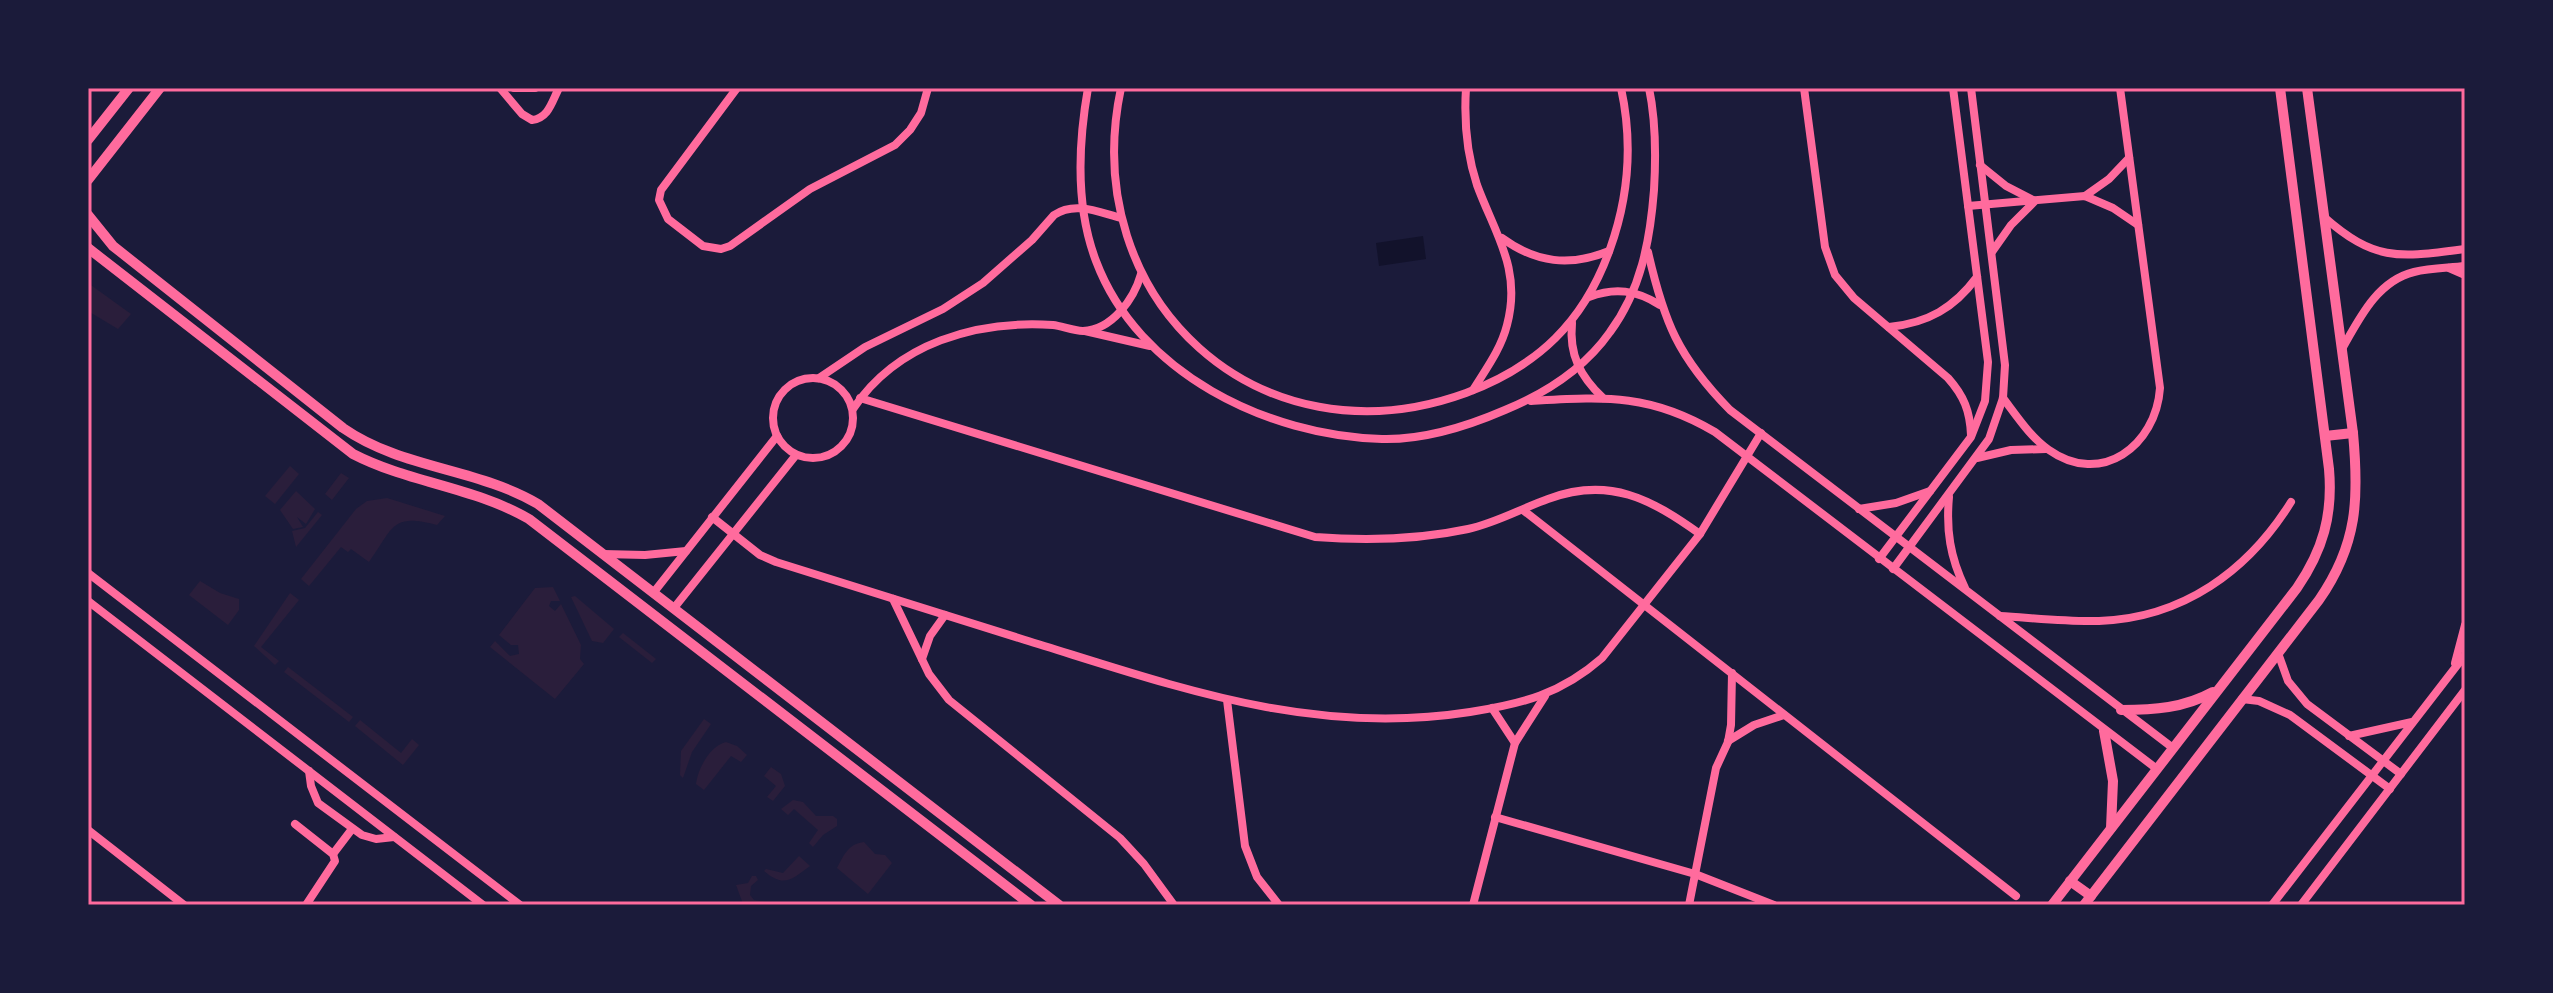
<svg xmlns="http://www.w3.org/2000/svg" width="2553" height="993" font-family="'Space Grotesk',sans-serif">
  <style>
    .green { fill: #2a1e3b }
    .water { fill: #12122b }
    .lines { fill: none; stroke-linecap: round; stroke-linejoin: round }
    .minor { stroke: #ff6b9d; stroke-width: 8 }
    .tertiary { stroke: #ff6b9d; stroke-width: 10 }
    .neatline { fill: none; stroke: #ff6b9d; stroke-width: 3 }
  </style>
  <rect width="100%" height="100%" fill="#1b1b3a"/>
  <g class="green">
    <path d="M88 283 131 314 118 329 88 311Z"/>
    <path d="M290 466 299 474 275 504 265 496Z"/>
    <path d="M341 473 349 478 332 500 325 494Z"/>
    <path d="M296 491 315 509 306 524 297 517 303 527 293 529 280 510Z"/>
    <path d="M387 498 445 516 437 525C391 513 394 527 369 562L351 549 348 552 341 547 309 586 301 579 356 509 367 501Z"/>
    <path d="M318 512 322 515 296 547 292 531 305 528Z"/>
    <path d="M200 581 220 593 239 599V610L228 625 189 595Z"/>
    <path d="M553 587 560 601H551L549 606 555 611 561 604 581 645 580 659 584 664 555 699 490 647 495 641 510 656 519 654 518 645H511L499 635 535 588Z"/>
    <path d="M290 593 299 600 261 647 279 661 275 665 254 646Z"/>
    <path d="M575 596 614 629 603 643 592 641 571 597Z"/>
    <path d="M623 633 656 659 652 663 619 637Z"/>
    <path d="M288 667 353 717 349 722 284 672Z"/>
    <path d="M704 719 711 724 692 752 683 778 680 775 681 751Z"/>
    <path d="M360 720 401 753 412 739 419 745 403 765 355 726Z"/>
    <path d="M726 742 737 746 747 755 741 762 731 756 704 790 696 784C698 768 710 746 726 742Z"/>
    <path d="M771 767 781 774 785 786 773 801 767 797 776 786 764 776Z"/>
    <path d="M793 800 803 802 816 816H833L837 819V826L823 835 813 847 809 843 818 830 794 809 788 815 781 809Z"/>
    <path d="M864 842 875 854 885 855 892 863 868 894 837 868C844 855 848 844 864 842Z"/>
    <path d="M799 856 810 866C791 880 784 888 764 871L766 869 783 873Z"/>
    <path d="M752 876H756L758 880 751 886 750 895 754 900 766 902 769 905 743 904 736 885 748 883Z"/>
  </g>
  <path class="water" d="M1423 236 1426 259 1379 266 1376 243Z"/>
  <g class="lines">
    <g class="minor">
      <path d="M500 88 522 114 532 120C549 118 552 101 559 88"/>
      <path d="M514 88H535"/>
      <path d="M737 88 661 190 659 200 668 219 703 246 721 249 730 246 810 189 895 145 910 130 921 113 928 88"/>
      <path d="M1088 88C1078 145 1075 206 1096 261 1138 373 1267 436 1382 439 1422 440 1468 426 1505 410 1546 393 1584 369 1610 332 1641 290 1650 241 1654 190 1656 156 1656 121 1649 88"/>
      <path d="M1121 88C1076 300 1260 468 1466 393 1538 366 1584 322 1610 249 1629 196 1633 143 1621 88"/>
      <path d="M1466 88C1464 120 1467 155 1477 185 1495 234 1522 269 1507 325 1501 349 1486 369 1473 390"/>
      <path d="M1804 88 1825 247 1835 275 1854 298 1948 378C1964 396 1970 411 1971 435"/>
      <path d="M1980 165 2006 186 2035 201 2011 225 1992 252"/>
      <path d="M2085 196 2109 179 2129 158"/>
      <path d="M1968 206 2085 196 2113 208 2138 225"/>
      <path d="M2324 217C2376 263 2401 257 2465 249"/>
      <path d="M1502 238C1536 263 1570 267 1609 251"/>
      <path d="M1648 252C1664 322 1678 357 1730 410L2173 748"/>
      <path d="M2449 268 2465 275"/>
      <path d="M1589 297C1615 287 1636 290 1660 305"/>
      <path d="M1572 323C1569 355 1580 376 1603 398"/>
      <path d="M1889 327C1928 323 1954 308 1977 277"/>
      <path d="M1085 331 1150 346"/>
      <path d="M2342 349C2359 319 2377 281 2414 272 2430 268 2448 268 2465 266"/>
      <circle cx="813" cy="418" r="40"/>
      <path d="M819 378 865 347 943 309 983 283 1032 240 1054 215C1075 201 1098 212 1121 218"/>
      <path d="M860 398 1315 537C1367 541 1417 540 1468 529 1496 523 1520 509 1548 499 1609 476 1651 499 1700 534"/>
      <path d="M2003 398C2016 415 2031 438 2049 450 2101 487 2156 446 2160 388L2120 88"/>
      <path d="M1531 401C1604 397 1649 393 1715 432L2157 769"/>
      <path d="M853 409C897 343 976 320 1053 325 1062 326 1073 331 1083 331 1112 330 1134 299 1141 274"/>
      <path d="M1977 458 2011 450 2046 449"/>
      <path d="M1949 497C1946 530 1950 557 1965 588"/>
      <path d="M1859 509 1896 503 1930 491"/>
      <path d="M1523 510 2016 896"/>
      <path d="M712 517 760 555 776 562C859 588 942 614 1025 640 1175 686 1310 737 1470 712 1522 704 1561 694 1602 658L1700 534 1761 433"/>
      <path d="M603 554 645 555 686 551"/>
      <path d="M1879 559 1971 437 1985 401 1988 362 1953 88"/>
      <path d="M1893 569 1989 439 2003 398 2005 365 1971 88"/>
      <path d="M88 573 520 905"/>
      <path d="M654 592 777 436"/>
      <path d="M893 599 929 674 949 700 1120 838 1144 864 1174 905"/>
      <path d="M88 601 483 905"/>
      <path d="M674 608 796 455"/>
      <path d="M2000 616C2033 618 2067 622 2099 621 2183 618 2248 571 2291 502"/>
      <path d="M2278 653 2288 681 2307 704 2401 774"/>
      <path d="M922 659 930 636 945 615"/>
      <path d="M2455 663 2465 625"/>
      <path d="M2242 699 2259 701 2290 715 2390 789"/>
      <path d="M1227 700 1245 846 1257 877 1279 905"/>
      <path d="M1492 708 1515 743"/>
      <path d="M2349 736 2412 722"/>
      <path d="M1728 741 1754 725 1784 715"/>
      <path d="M309 771 311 786 318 803 362 835 376 839 394 837"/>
      <path d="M1495 817 1695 874 1774 905"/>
      <path d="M295 824 333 854 335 861 306 905"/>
      <path d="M88 830 184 905"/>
      <path d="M333 854 352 829"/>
      <path d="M1473 905 1515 743 1545 696"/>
      <path d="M1689 905 1716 768 1728 742 1731 725 1732 673"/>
      <path d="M2272 905 2465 655"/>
      <path d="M2301 905 2465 690"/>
    </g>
    <g class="tertiary">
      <path d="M88 140 129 88"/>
      <path d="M88 180 160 88"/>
      <path d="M88 215 113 246 343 428C402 469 477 468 538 504L1059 905"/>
      <path d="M88 248 353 454C409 483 474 487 529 519L1031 905"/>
      <path d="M2325 436 2353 433"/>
      <path d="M2121 710C2154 710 2184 708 2213 692"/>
      <path d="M2104 731 2113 781 2111 828"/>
      <path d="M2070 881 2091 896"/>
      <path d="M2052 905 2297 588C2323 550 2333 515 2329 469L2280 88"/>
      <path d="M2084 905 2319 600C2358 544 2359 498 2353 433L2307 88"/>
    </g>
  </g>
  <rect width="2553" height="993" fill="none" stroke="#1b1b3a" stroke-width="180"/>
  <rect x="90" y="90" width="2373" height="813" class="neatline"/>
</svg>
